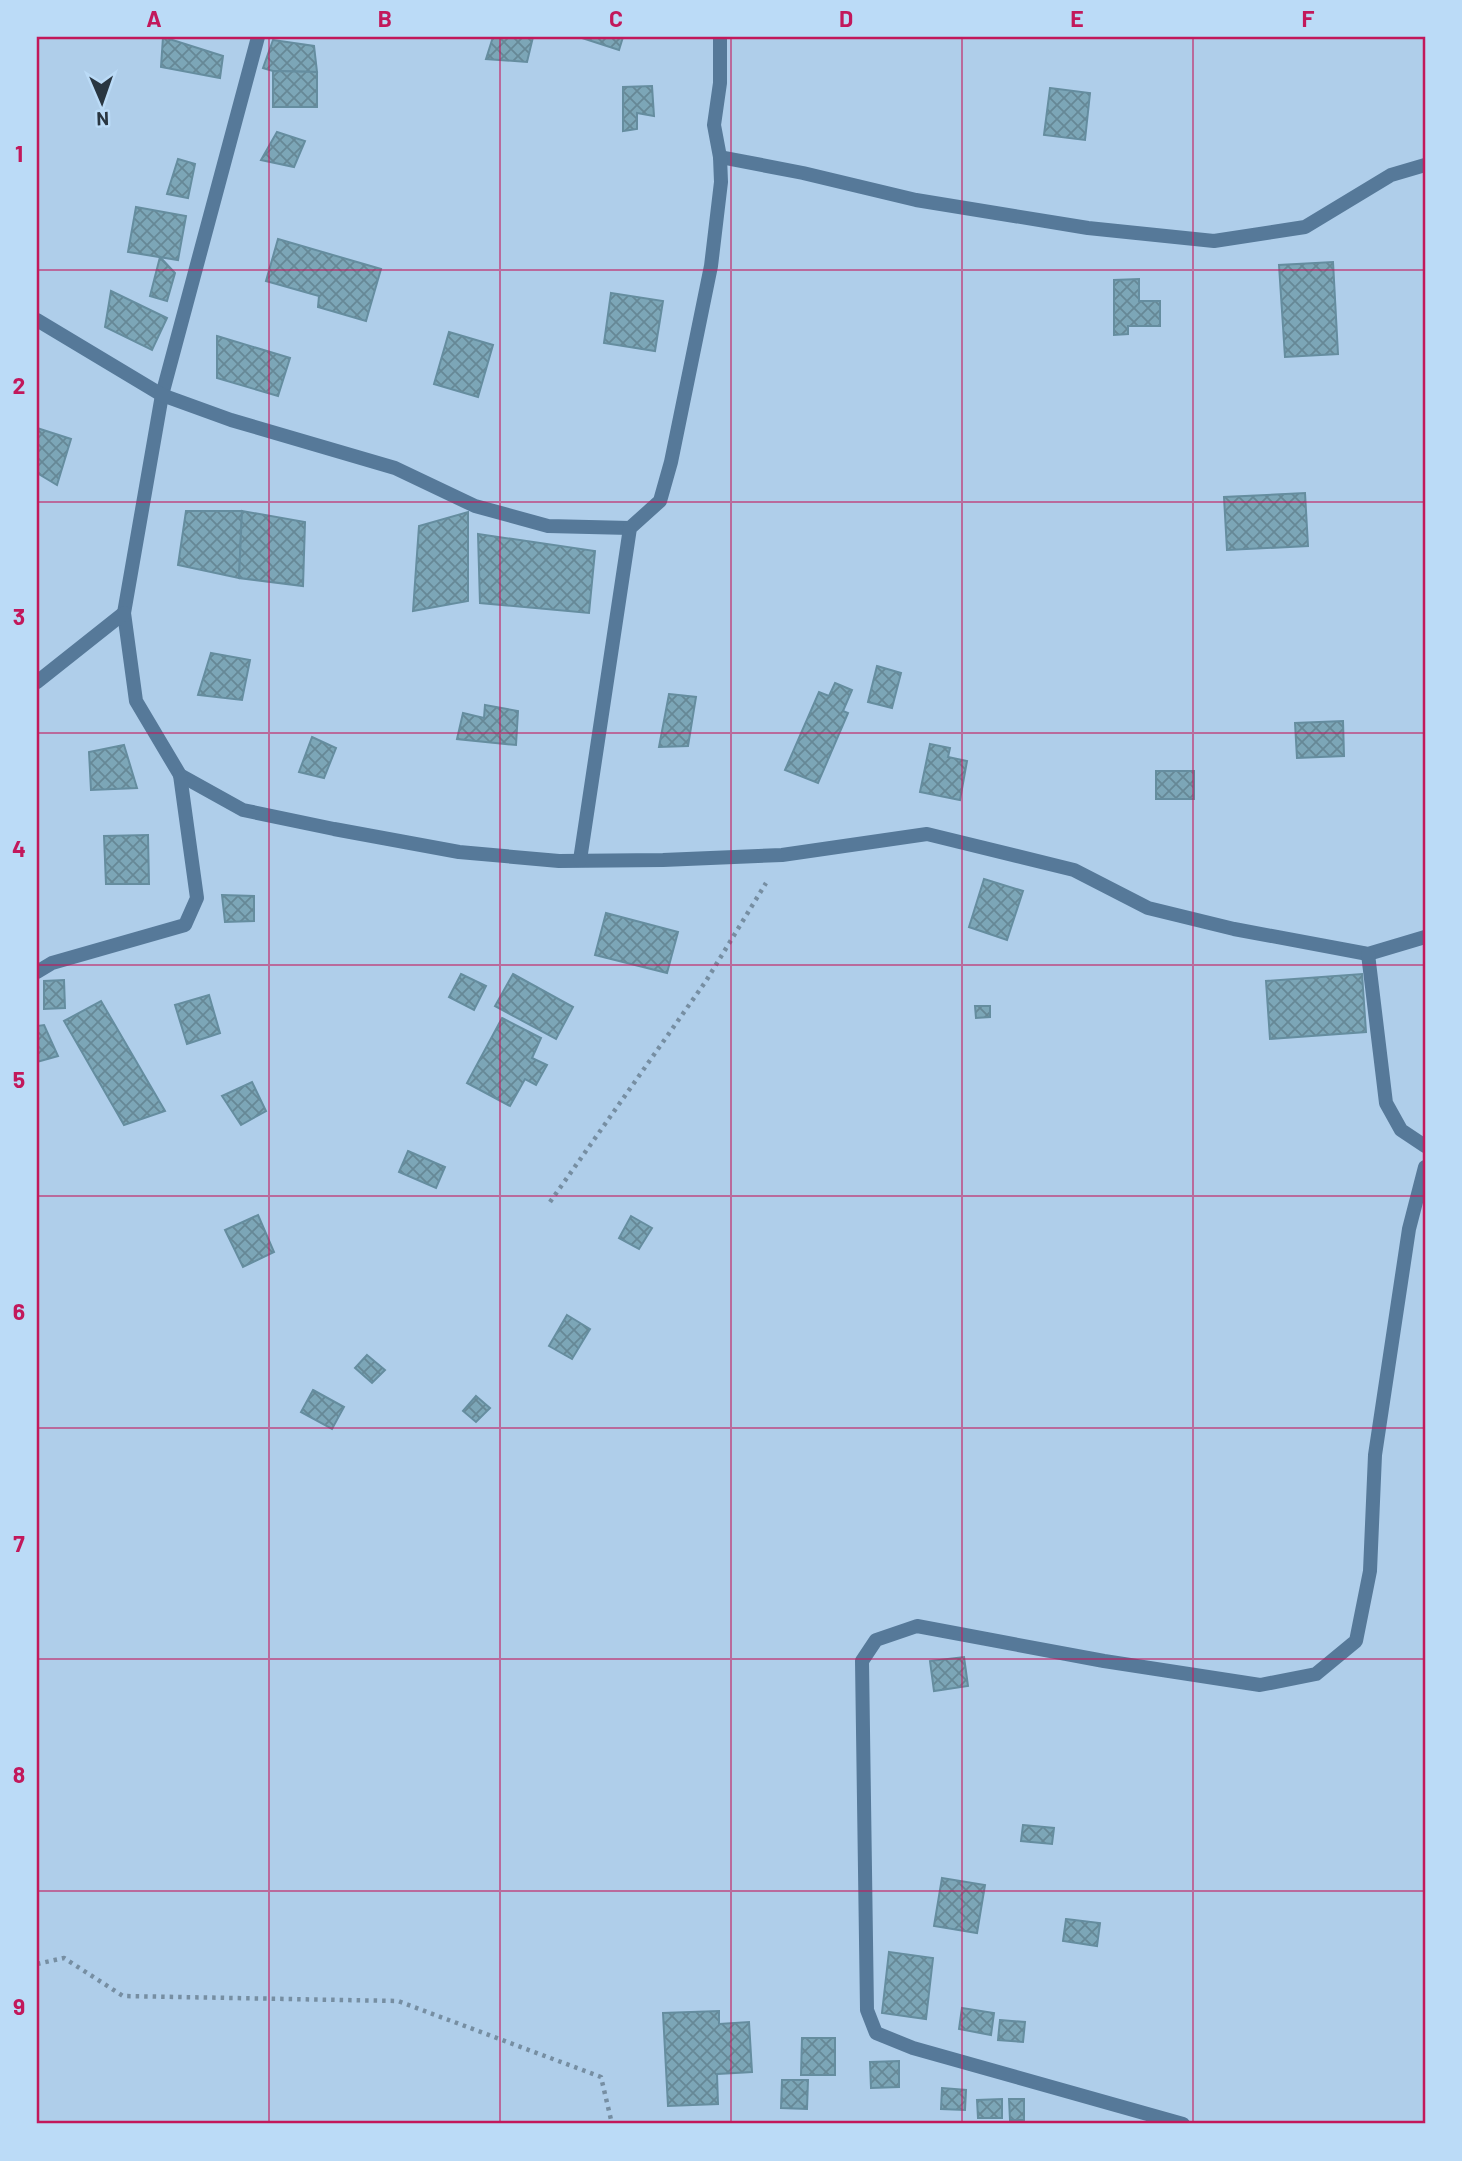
<svg xmlns="http://www.w3.org/2000/svg" width="1462" height="2161" font-family="Barlow,sans-serif">
  <style>
    .building { fill: url(#building-cross-hatch); stroke: #658d9f; stroke-width: 2 }
    .lines { fill: none; stroke-linecap: round; stroke-linejoin: round }
    .path { stroke: #768ea2; stroke-width: 4.5; stroke-dasharray: 3.5 5; stroke-linecap: butt }
    .minor { stroke: #567999; stroke-width: 14 }
    .grid { fill: none; stroke: #c2185b; stroke-width: 2; stroke-opacity: 0.55 }
    .neatline { fill: none; stroke: #c2185b; stroke-width: 2.5 }
    .grid-label { font-size: 23px; text-anchor: middle; font-weight: bold; fill: #c2185b }
  </style>
  <defs>
    <pattern id="building-cross-hatch" width="8" height="8" patternUnits="userSpaceOnUse" patternTransform="scale(1.75)"><rect width="8" height="8" fill="#7ca6b7"/><path d="M0 0l8 8M0 8l8-8" fill="none" stroke="#668896"/></pattern>
  </defs>
  <rect width="100%" height="100%" fill="#afceea"/>
  <g class="building">
    <path d="M163 37 223 56 220 78 161 67Z"/>
    <path d="M493 37H533L527 62 486 59Z"/>
    <path d="M579 37H623L619 50Z"/>
    <path d="M273 40 314 46 317 72 273 71 263 68Z"/>
    <path d="M273 71 317 72V107H273Z"/>
    <path d="M652 86 654 116 637 113V129L623 131V87Z"/>
    <path d="M1050 88 1090 93 1085 140 1044 135Z"/>
    <path d="M277 132 305 141 294 167 261 160Z"/>
    <path d="M178 159 195 164 188 198 167 194Z"/>
    <path d="M136 207 186 216 178 260 128 252Z"/>
    <path d="M278 239 381 269 366 321 318 307 319 296 266 281Z"/>
    <path d="M160 257 175 273 167 301 150 296Z"/>
    <path d="M1333 262 1338 354 1285 357 1279 265Z"/>
    <path d="M1139 279V301H1160V326H1128V334L1114 335V280Z"/>
    <path d="M111 291 167 318 152 350 105 327Z"/>
    <path d="M611 293 663 301 655 351 604 343Z"/>
    <path d="M449 332 493 345 478 397 434 384Z"/>
    <path d="M217 336 290 358 278 396 217 378Z"/>
    <path d="M37 428 71 439 57 485 37 473Z"/>
    <path d="M1305 493 1308 546 1227 550 1224 497Z"/>
    <path d="M186 511H242L239 578 178 565Z"/>
    <path d="M242 511 305 522 303 586 239 578Z"/>
    <path d="M468 512V601L413 611 419 526Z"/>
    <path d="M478 534 595 551 589 613 480 603Z"/>
    <path d="M211 653 250 660 242 700 198 695Z"/>
    <path d="M877 666 901 673 892 708 868 702Z"/>
    <path d="M835 683 852 690 843 711 848 713 818 783 785 770 819 692 829 696Z"/>
    <path d="M669 694 696 697 688 746 659 747Z"/>
    <path d="M485 705 518 711 516 745 457 739 463 713 484 718Z"/>
    <path d="M1343 721 1344 756 1297 758 1295 723Z"/>
    <path d="M312 737 336 748 324 778 299 772Z"/>
    <path d="M930 744 950 748 948 757 967 761 960 800 920 792Z"/>
    <path d="M124 745 137 788 91 790 89 752Z"/>
    <rect x="1156" y="771" width="38" height="28"/>
    <path d="M148 835 149 884H106L104 836Z"/>
    <path d="M984 879 1023 891 1007 940 969 927Z"/>
    <path d="M222 895 254 896V921L225 922Z"/>
    <path d="M606 913 678 932 667 973 595 955Z"/>
    <path d="M461 974 486 986 474 1010 449 997Z"/>
    <path d="M513 974 573 1007 556 1039 495 1006Z"/>
    <path d="M1362 974 1366 1032 1270 1039 1266 981Z"/>
    <path d="M64 980 65 1008 44 1009V981Z"/>
    <path d="M209 995 220 1033 187 1044 175 1005Z"/>
    <path d="M101 1001 165 1111 124 1125 64 1021Z"/>
    <path d="M975 1006H990V1017L976 1018Z"/>
    <path d="M502 1018 541 1038 532 1058 547 1065 536 1085 525 1079 510 1106 467 1083Z"/>
    <path d="M44 1025 58 1056 37 1062V1026Z"/>
    <path d="M252 1082 266 1111 241 1125 222 1096Z"/>
    <path d="M408 1151 445 1167 436 1188 399 1172Z"/>
    <path d="M258 1215 274 1252 243 1267 225 1230Z"/>
    <path d="M631 1216 652 1228 639 1249 619 1238Z"/>
    <path d="M567 1315 590 1329 572 1359 549 1346Z"/>
    <path d="M367 1355 385 1370 372 1383 355 1368Z"/>
    <path d="M313 1390 344 1407 332 1429 301 1412Z"/>
    <path d="M476 1396 490 1408 476 1422 463 1411Z"/>
    <path d="M964 1657 968 1686 934 1691 930 1661Z"/>
    <path d="M1023 1825 1054 1828 1052 1844 1021 1841Z"/>
    <path d="M942 1878 985 1885 977 1933 934 1926Z"/>
    <path d="M1066 1919 1100 1923 1097 1946 1063 1941Z"/>
    <path d="M889 1952 933 1958 926 2019 882 2013Z"/>
    <path d="M962 2008 994 2013 991 2035 959 2029Z"/>
    <path d="M719 2011V2024L749 2022 752 2072 717 2074 718 2104 668 2106 663 2013Z"/>
    <path d="M1000 2020 1025 2022 1023 2042 998 2040Z"/>
    <path d="M802 2038H835V2075H801Z"/>
    <path d="M899 2061V2087L871 2088 870 2062Z"/>
    <path d="M782 2080H808L807 2109 781 2108Z"/>
    <path d="M942 2088 966 2090 965 2110 941 2109Z"/>
    <path d="M1002 2099V2118H978L977 2100Z"/>
    <path d="M1009 2099H1024V2120H1010Z"/>
  </g>
  <g class="lines">
    <g class="path">
      <path d="M550 1202 706 981 766 883"/>
      <path d="M37 1964 64 1958 123 1996 398 2001 601 2077 612 2124"/>
    </g>
    <g class="minor">
      <path d="M258 37 162 395 124 613 136 701 180 775 243 810 334 829 459 852 559 861 663 860 782 855 927 834 1074 870 1148 908 1234 929 1368 954 1425 937"/>
      <path d="M720 157 803 173 916 200 1088 228 1214 241 1305 227 1391 175 1425 165"/>
      <path d="M37 320 162 395 231 420 395 468 475 506 548 526 630 528"/>
      <path d="M37 682 124 613"/>
      <path d="M580 860 630 528 660 501 671 462 711 266 721 182 720 157 714 125 720 83V37"/>
      <path d="M1368 954 1386 1103 1401 1130 1425 1146"/>
      <path d="M37 972 52 963 185 925 197 898 180 775"/>
      <path d="M1183 2124 913 2048 876 2033 867 2010 862 1661 876 1640 917 1626 1104 1661 1260 1685 1316 1674 1356 1641 1370 1571 1375 1455 1409 1229 1425 1167"/>
    </g>
  </g>
  <path class="grid" d="M269 37V2124M500 37V2124M731 37V2124M962 37V2124M1193 37V2124M37 270H1425M37 502H1425M37 733H1425M37 965H1425M37 1196H1425M37 1428H1425M37 1659H1425M37 1891H1425"/>
  <rect width="1462" height="2161" fill="none" stroke="#bbdbf7" stroke-width="77"/>
  <g transform="translate(102 102) rotate(178)" stroke="#bbdbf7" stroke-width="5" paint-order="stroke">
  <path d="M0-5L12 26L0 18L-12 26Z" fill="#293641"/>
  <text y="-10" font-size="19" font-weight="bold" text-anchor="middle" fill="#293641">N</text>
  </g>
  <rect x="38" y="38" width="1386" height="2084" class="neatline"/>
  <g class="grid-label">
    <text x="154" y="27">A</text>
    <text x="385" y="27">B</text>
    <text x="616" y="27">C</text>
    <text x="846" y="27">D</text>
    <text x="1077" y="27">E</text>
    <text x="1308" y="27">F</text>
    <text x="19" y="162">1</text>
    <text x="19" y="394">2</text>
    <text x="19" y="625">3</text>
    <text x="19" y="857">4</text>
    <text x="19" y="1088">5</text>
    <text x="19" y="1320">6</text>
    <text x="19" y="1552">7</text>
    <text x="19" y="1783">8</text>
    <text x="19" y="2015">9</text>
  </g>
</svg>
